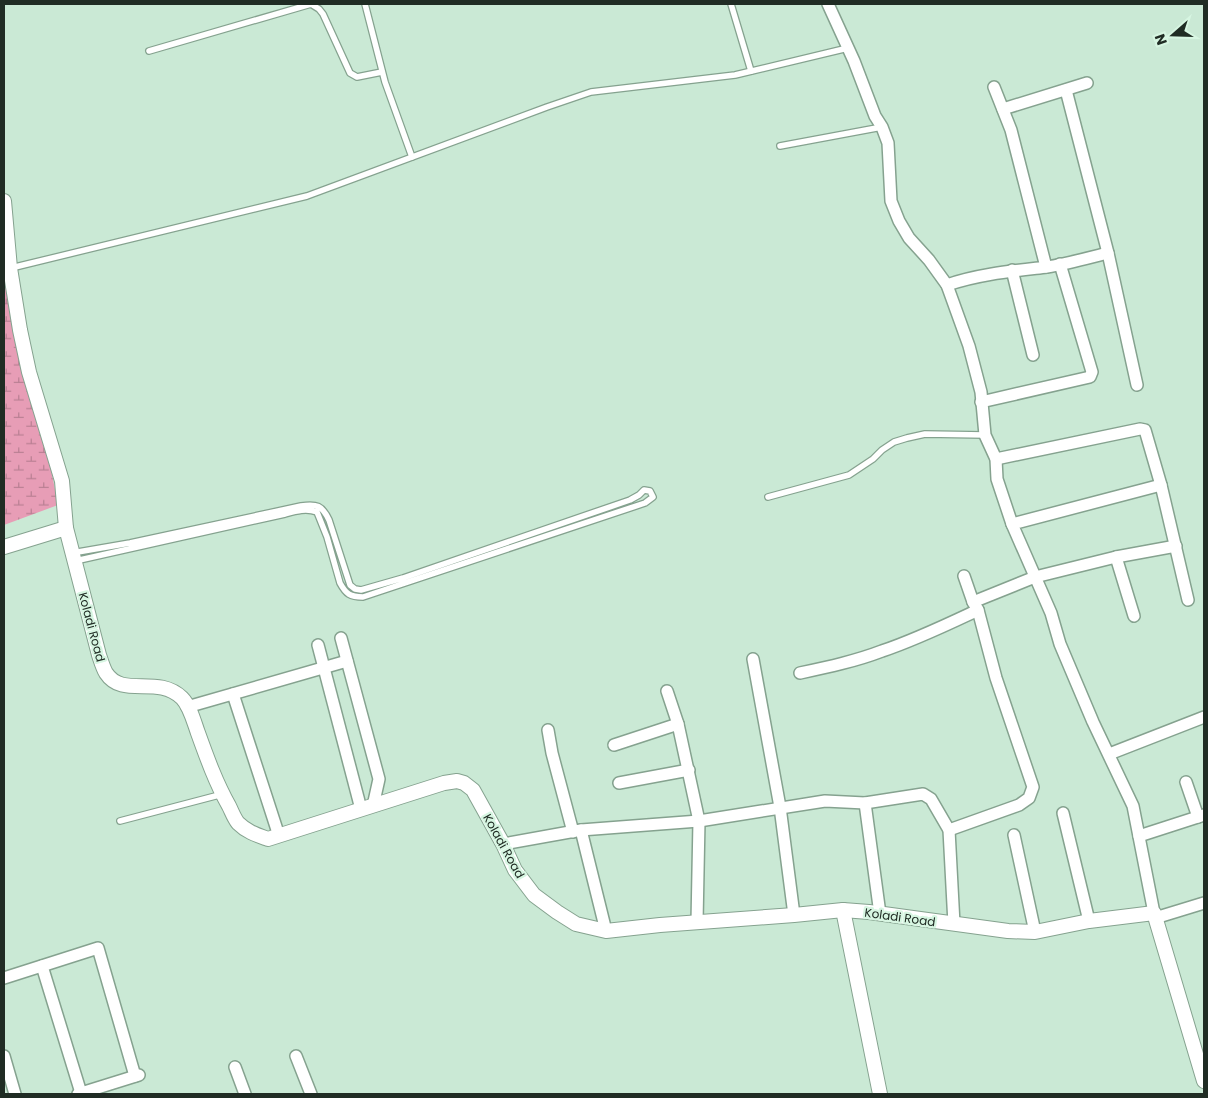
<svg xmlns="http://www.w3.org/2000/svg" width="1208" height="1098" font-family="Poppins,sans-serif">
  <style>
    .wetland { fill: url(#wetland-marsh) }
    .lines { fill: none; stroke-linecap: round; stroke-linejoin: round }
    .service-casing { stroke: #85a28f; stroke-width: 8 }
    .minor-casing { stroke: #85a28f; stroke-width: 14 }
    .tertiary-casing { stroke: #85a28f; stroke-width: 16 }
    .service { stroke: #fff; stroke-width: 5.5 }
    .minor { stroke: #fff; stroke-width: 11 }
    .tertiary { stroke: #fff; stroke-width: 14 }
    .labels { text-anchor: middle; dominant-baseline: central; stroke-width: 4.5; stroke-linejoin: round; paint-order: stroke }
    .street-label { font-size: 12px; fill: #202c24; stroke: #d7f6e2 }
  </style>
  <defs>
    <pattern id="wetland-marsh" width="20" height="14" patternUnits="userSpaceOnUse" patternTransform="scale(1.25)"><rect width="20" height="14" fill="#e79db6"/><path d="M1 5h8M5 5V1M11 12h8M15 12V8" fill="none" stroke="#bb8094"/></pattern>
  </defs>
  <rect width="100%" height="100%" fill="#cae9d5"/>
  <path class="wetland" d="M4 228 58 505 4 525Z"/>
  <g class="lines">
    <g class="service-casing">
      <g id="service">
        <path d="M365 4 385 82 412 157"/>
        <path d="M731 4 751 71"/>
        <path d="M149 51 311 4 319 9 323 14 350 73 357 77 382 72"/>
        <path d="M780 146 882 127"/>
        <path d="M11 268 307 196 547 107 591 92 735 75 848 48"/>
        <path d="M768 497 849 475 873 459 882 450 894 442 907 438 925 434 985 435"/>
        <path d="M72 553 130 543 301 506C317 504 322 505 329 520L350 585 355 589 361 590 403 578 630 500 639 495 644 490 650 491 653 497 645 503 363 597C350 597 346 594 340 583L327 537 317 512C306 508 296 511 285 514L75 561"/>
        <path d="M120 821 223 794"/>
      </g>
    </g>
    <g class="minor-casing">
      <g id="minor">
        <path d="M828 4 854 61 875 116 882 127 888 143 891 201 899 221 909 238 929 260 947 285 969 346 981 392 985 435 996 459 997 479 1012 524"/>
        <path d="M994 87 1011 130 1046 267"/>
        <path d="M1066 90 1108 253 1137 385"/>
        <path d="M1003 109 1087 83"/>
        <path d="M1012 270 1033 355"/>
        <path d="M947 285C979 274 1013 271 1047 267 1067 264 1088 258 1108 253"/>
        <path d="M981 402 1090 377 1092 372 1060 264"/>
        <path d="M996 459 1140 429 1145 430 1161 485 1188 600"/>
        <path d="M1116 557 1134 616"/>
        <path d="M973 602 1035 577 1116 557 1176 546"/>
        <path d="M341 638 379 779 373 806"/>
        <path d="M318 645 361 809"/>
        <path d="M753 659 780 807 794 915"/>
        <path d="M800 673C828 667 856 661 882 651 915 640 946 625 978 610"/>
        <path d="M667 691 678 724 699 821 697 922"/>
        <path d="M233 694 279 836"/>
        <path d="M187 707 347 661"/>
        <path d="M548 730 552 753 573 832"/>
        <path d="M614 745 678 724"/>
        <path d="M1109 754 1204 717"/>
        <path d="M1186 782 1198 817"/>
        <path d="M619 783 689 770"/>
        <path d="M865 803 880 914"/>
        <path d="M1063 813 1089 921"/>
        <path d="M581 830 606 931"/>
        <path d="M949 830 1019 805 1029 798 1033 787 996 678 978 610 973 602 964 576"/>
        <path d="M1014 835 1035 932"/>
        <path d="M1139 836 1204 815"/>
        <path d="M503 844 581 830 699 821 825 801 865 803 923 794 931 799 949 830 954 924"/>
        <path d="M1154 913 1133 806 1093 722 1060 644 1051 613 1012 524 1161 485"/>
        <path d="M1155 918 1204 903"/>
        <path d="M42 966 81 1093"/>
        <path d="M4 978 98 948 135 1076"/>
        <path d="M4 1056 15 1094"/>
        <path d="M296 1056 311 1094"/>
        <path d="M235 1067 245 1094"/>
        <path d="M78 1094 139 1075"/>
      </g>
    </g>
    <g class="tertiary-casing">
      <g id="tertiary">
        <path d="M4 201 10 268 20 330 29 372 62 481 66 528 99 655C101 661 103 668 106 673 123 699 157 674 182 698 190 706 194 722 198 733 207 758 216 783 229 806 232 812 234 818 238 823 247 832 257 835 268 839L444 783 457 781 464 783 473 790 503 844 515 870 534 895 557 912 576 924 606 931 660 925 794 915 843 910 869 912 1008 931 1035 932 1089 921 1154 913 1204 1081"/>
        <path d="M4 547 66 528"/>
        <path d="M843 910 880 1094"/>
      </g>
    </g>
    <use href="#service" class="service"/>
    <use href="#minor" class="minor"/>
    <use href="#tertiary" class="tertiary"/>
  </g>
  <g class="labels">
    <g class="street-label">
      <text transform="translate(92 627) rotate(75)">Koladi Road</text>
      <text transform="translate(504 846) rotate(61)">Koladi Road</text>
      <text transform="translate(900 917) rotate(8)">Koladi Road</text>
    </g>
  </g>
  <rect width="1208" height="1098" fill="none" stroke="#202c24" stroke-width="10"/>
  <g transform="translate(1173 35) rotate(250)" stroke="#d7f6e2" stroke-width="4" paint-order="stroke">
  <path d="M0-4L9 19L0 12L-9 19Z" fill="#202c24"/>
  <text y="-8" font-size="14" font-weight="bold" text-anchor="middle" fill="#202c24">N</text>
  </g>
</svg>
